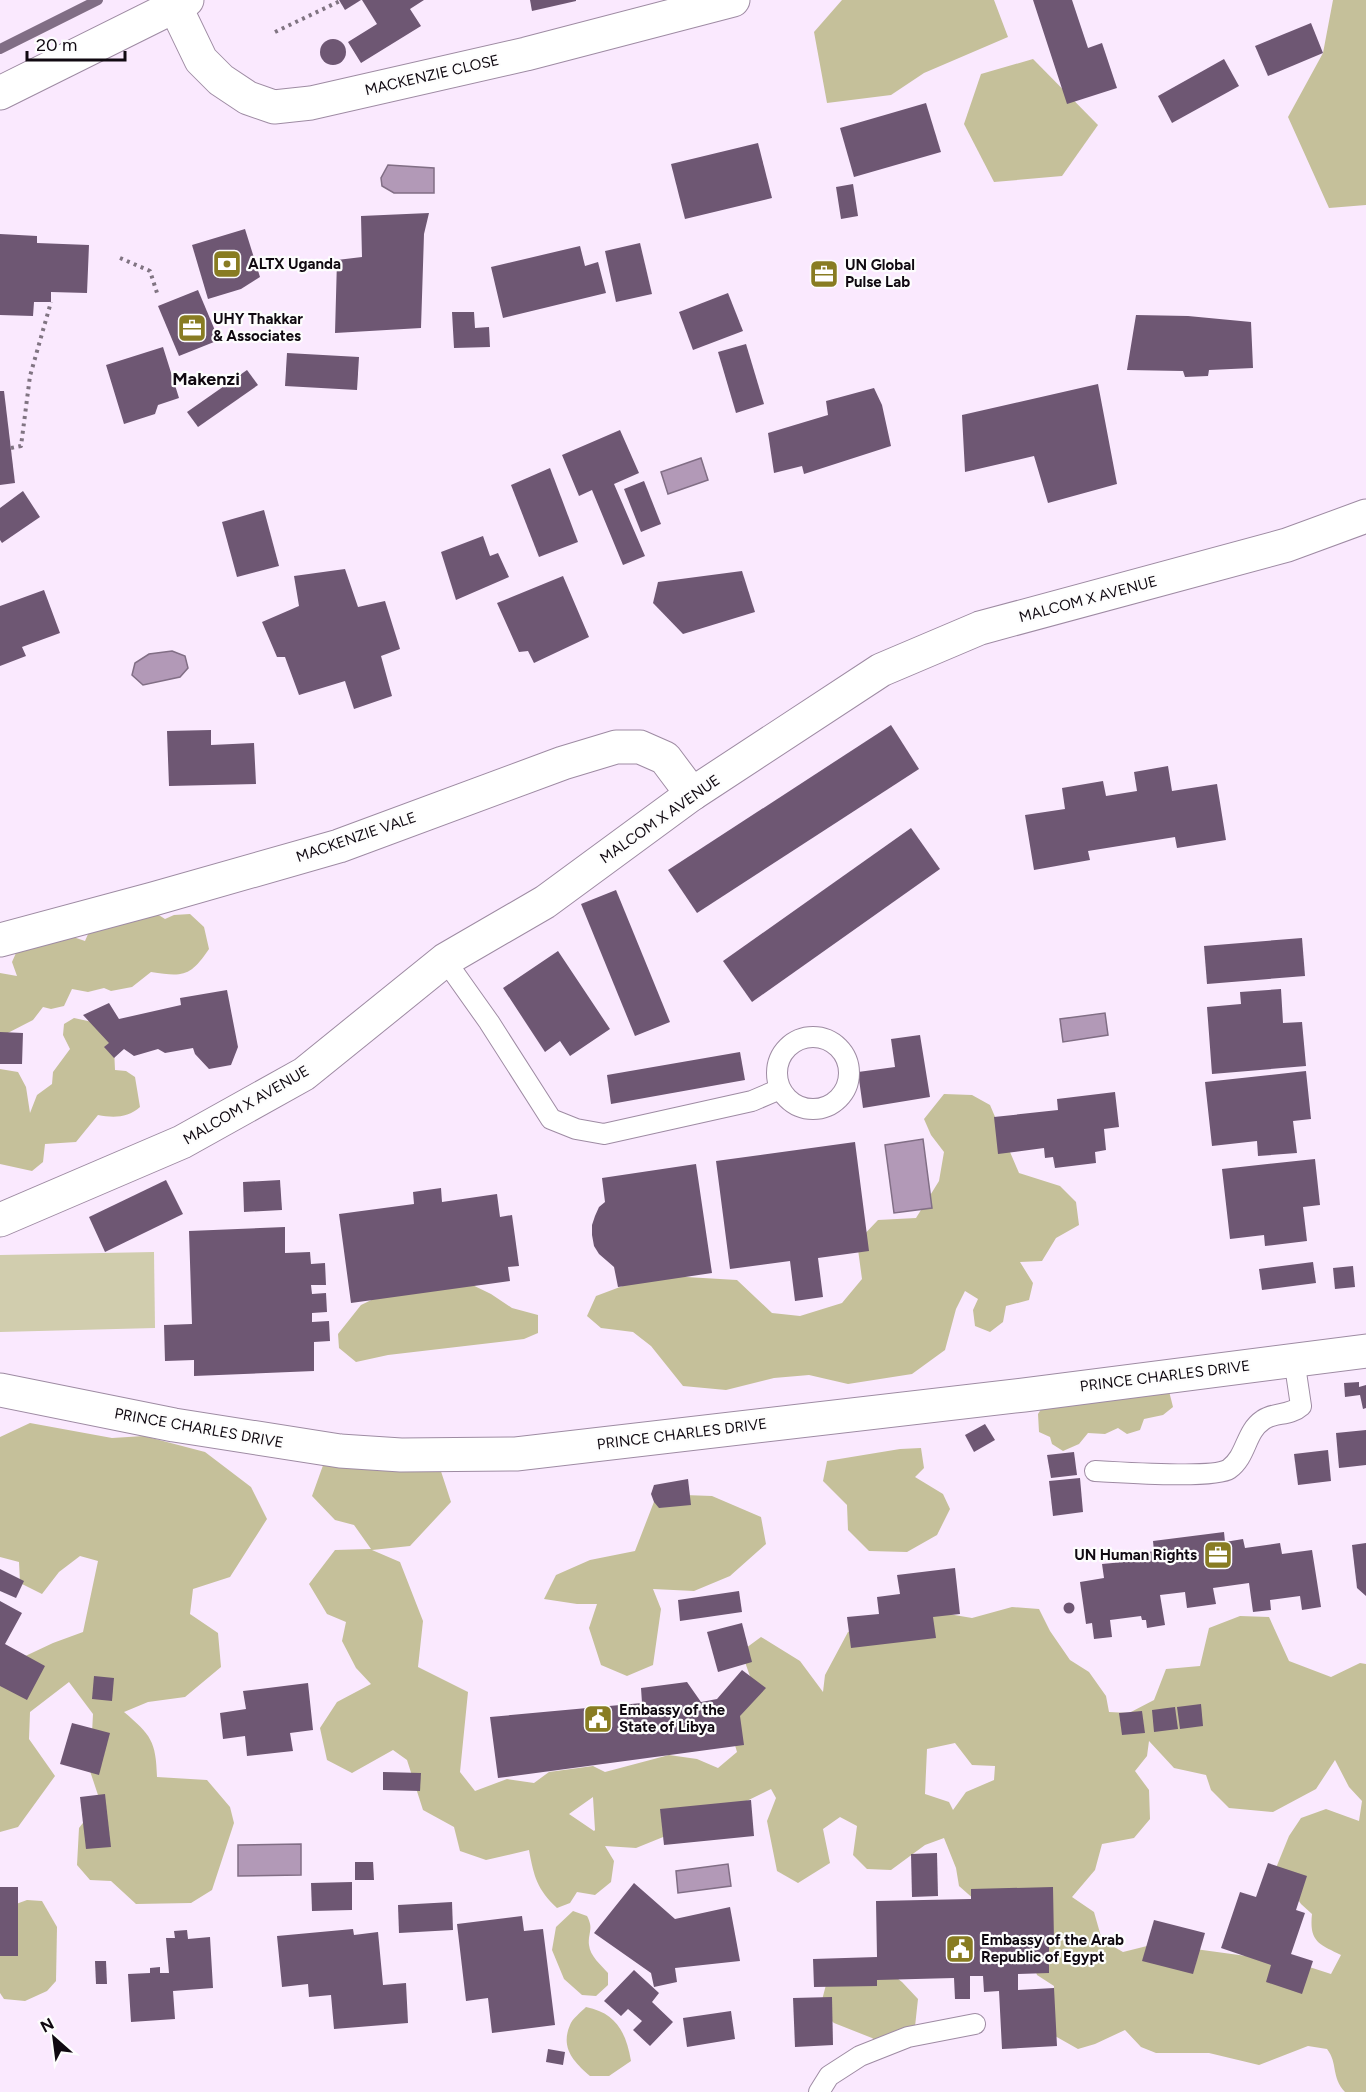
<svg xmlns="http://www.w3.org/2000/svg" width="1366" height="2092" font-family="Figtree,sans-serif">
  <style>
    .green { fill: #d1cdae }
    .forest { fill: #c5c09a; fill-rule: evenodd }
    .water { fill: #b299b7; stroke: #816e85; stroke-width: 1.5 }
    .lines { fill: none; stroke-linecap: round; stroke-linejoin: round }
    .stream { stroke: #816e85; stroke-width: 10 }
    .building { fill: #6e5773 }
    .lane-casing { stroke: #9e8ba3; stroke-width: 22 }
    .street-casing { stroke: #9e8ba3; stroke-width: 35 }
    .secondary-casing { stroke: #9e8ba3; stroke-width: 35 }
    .path { stroke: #807482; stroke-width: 4; stroke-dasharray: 3 4.5; stroke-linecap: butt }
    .lane { stroke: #fff; stroke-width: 20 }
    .street { stroke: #fff; stroke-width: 33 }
    .secondary { stroke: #fff; stroke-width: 33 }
    .labels { text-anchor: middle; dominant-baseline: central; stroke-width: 4.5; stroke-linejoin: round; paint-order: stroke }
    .street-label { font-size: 15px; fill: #100911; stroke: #fdfdfd }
    .poi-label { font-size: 15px; font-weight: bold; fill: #100911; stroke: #fdfdfd; text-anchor: start }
    .quarter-label { font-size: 18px; font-weight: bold; fill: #100911; stroke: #fdfdfd }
  </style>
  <rect width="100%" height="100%" fill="#fae9fe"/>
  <path class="green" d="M154 1252 155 1328 0 1332V1255Z"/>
  <g class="forest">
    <path d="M842 0H994L1008 37 924 73 891 95 827 103 814 32Z"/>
    <path d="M1333 0H1366V205L1329 208 1288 117 1323 53Z"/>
    <path d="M1033 59 1098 125 1062 176 994 182 964 124 981 74Z"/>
    <path d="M146 907 165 919 174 915 190 914 204 927 209 949C190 977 183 977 151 972L132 987 111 991 104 988 88 992 72 989 64 1006 51 1009 43 1007 33 1020 0 1037V973L17 976 12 962 23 937 44 927 85 941 96 916Z"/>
    <path d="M74 1018 97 1023 114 1048 115 1070 126 1071 135 1077 140 1107C128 1118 113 1118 98 1115L76 1142 45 1144 43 1162 32 1171 0 1164V1069L18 1072 26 1087 30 1113 37 1095 52 1084 53 1072 70 1049 63 1035 64 1024Z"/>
    <path d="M944 1094 972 1095 990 1105 1019 1173 1060 1186 1076 1202 1079 1225 1056 1238 1042 1261 1020 1262 1033 1283 1029 1300 1006 1306 1003 1322 990 1332 975 1326 973 1310 978 1299 965 1291 956 1309 945 1350 912 1374 848 1384 809 1375 774 1378 726 1390 683 1386 651 1346 633 1332 601 1328 587 1316 596 1296 652 1275 737 1280 772 1313 800 1316 842 1303 862 1279 857 1242 878 1220 916 1218 939 1181 944 1152 931 1135 924 1119Z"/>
    <path d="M460 1279 491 1294 512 1308 538 1315V1333L524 1339 388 1355 356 1362 339 1348 338 1334 361 1305 396 1288Z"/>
    <path d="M1169 1391 1173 1407 1163 1415 1144 1419 1140 1430 1127 1434 1118 1428 1105 1434 1088 1433 1079 1444 1063 1451 1052 1444 1050 1437 1039 1432 1038 1414 1047 1400Z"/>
    <path d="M30 1423 112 1438 144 1436 205 1452 251 1487 267 1519 230 1577 193 1589 190 1614 218 1633 221 1667 185 1697 148 1702 124 1712C151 1735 156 1741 157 1777L207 1780 230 1807 234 1823 212 1890 191 1903 136 1904 111 1881 90 1880 77 1865 79 1828 100 1801 90 1771 93 1714 69 1682 30 1712 29 1739 55 1776 18 1827 0 1832V1668L53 1643 83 1632 98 1561 80 1556 59 1572 42 1594 20 1583 19 1562 0 1557V1437Z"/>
    <path d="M921 1448 924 1468 915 1477 943 1494 950 1509 937 1535 907 1552 869 1551 848 1530 847 1505 823 1481 827 1461 900 1449Z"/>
    <path d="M436 1456 451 1502 410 1546 372 1550 400 1562 423 1621 418 1667 468 1692 460 1772 475 1791 507 1779 534 1783 549 1772 593 1766 605 1772 669 1755 697 1759 718 1768 737 1752 732 1735 733 1710 754 1688 745 1662 746 1648 761 1637 800 1661 823 1692 825 1675 848 1632 907 1607 972 1618 1012 1607 1039 1609 1050 1631 1070 1660 1089 1672 1106 1696 1109 1712 1129 1713 1154 1700 1166 1669 1200 1666 1209 1628 1240 1616 1269 1617 1289 1661 1331 1677 1360 1663 1366 1664V2092H1345C1331 2077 1338 2063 1327 2049L1308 2046 1259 2065 1209 2053H1156L1141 2047 1125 2030 1095 2044 1078 2049 1055 2036 1052 2008 1054 1986 1037 1975 1021 1931 984 1908 959 1886 956 1868 944 1838 925 1845 891 1870 867 1869 853 1855 857 1826 840 1817 823 1829 830 1863 798 1883 777 1871 767 1821 776 1798 771 1789 720 1814 636 1848 605 1846 614 1861 611 1882 595 1895 577 1892 570 1903 557 1908C537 1889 534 1877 529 1850L486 1860 460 1851 454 1827 423 1810 407 1760 393 1750 352 1773 327 1760 320 1728 337 1702 371 1684 356 1668 342 1641 346 1622 327 1614 309 1584 335 1550 371 1549 354 1525 335 1520 312 1496 326 1457ZM1149 1741 1174 1768 1206 1775 1211 1790 1229 1808 1273 1812 1316 1789 1335 1760 1349 1787 1362 1801 1359 1821 1326 1809 1301 1818 1289 1836 1276 1868 1301 1904 1312 1914C1309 1942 1319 1944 1341 1955L1331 1974 1297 1963 1195 1949 1171 1940 1123 1952 1102 1940 1094 1912 1072 1897 1095 1870 1102 1844 1134 1838 1150 1819 1149 1790 1135 1771 1147 1756ZM955 1743 972 1765 995 1766 994 1780 966 1792 953 1810 949 1802 925 1794 927 1749ZM593 1797 595 1830 594 1831 569 1814Z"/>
    <path d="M657 1494 712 1496 761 1517 766 1544 730 1576 694 1591 653 1589 661 1609 653 1665 627 1676 601 1665 589 1628 597 1604H577L544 1599 556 1575 590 1560 635 1551Z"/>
    <path d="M27 1900 42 1901 57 1927 56 1981 47 1991 25 2001 4 1999 0 1993V1918L8 1907Z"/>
    <path d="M573 1911 587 1916C594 1929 588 1932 589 1945 590 1956 601 1965 608 1973V1985L596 1996 582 1995 564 1979 552 1950 556 1927Z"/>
    <path d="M875 1961 902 1982 918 1999 913 2045 892 2054 872 2038 834 2023 824 2014 822 2000 827 1981Z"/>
    <path d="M586 2007C616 2013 626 2032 631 2061L609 2076H590C574 2062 560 2048 570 2025 572 2019 581 2012 586 2007Z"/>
  </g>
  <g class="water">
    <path d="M388 165 434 168V193H394L382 186 381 178Z"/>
    <path d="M701 458 708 480 668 494 661 472Z"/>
    <path d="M172 651 185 656 188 668 180 677 143 685 132 675 135 663 149 654Z"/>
    <path d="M1105 1013 1108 1035 1063 1042 1060 1019Z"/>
    <path d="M923 1139 932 1208 894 1213 885 1145Z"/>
    <path d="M301 1844V1875L238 1876V1845Z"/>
    <path d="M728 1864 731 1886 678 1893 676 1871Z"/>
  </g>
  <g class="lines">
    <path class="stream" d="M0 49 98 0"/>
  </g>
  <g class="building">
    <path d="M339 0H361L345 10Z"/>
    <path d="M362 0H424L410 9 421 26 361 63 348 42 377 24Z"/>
    <path d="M530 0H576V1L532 11Z"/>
    <path d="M1033 0H1072L1088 48 1102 43 1117 88 1067 104Z"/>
    <path d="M1311 23 1323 53 1268 76 1255 46Z"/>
    <circle cx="333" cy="52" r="13"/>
    <path d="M1224 59 1239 86 1172 123 1158 96Z"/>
    <path d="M926 103 941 152 854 177 840 128Z"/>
    <path d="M758 143 772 198 685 219 671 164Z"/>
    <path d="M853 184 858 216 841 219 836 187Z"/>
    <path d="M429 213 424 234 421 328 335 333 337 260 362 257 361 216Z"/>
    <path d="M245 229 260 277 241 289 208 299 192 245Z"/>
    <path d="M0 234 37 236V243L89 245 87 293 51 292V302H34L33 316 0 315Z"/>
    <path d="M640 243 652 294 616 302 605 251Z"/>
    <path d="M580 246 585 266 598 262 606 293 503 318 491 267Z"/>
    <path d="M198 290 219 340 179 356 158 306Z"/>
    <path d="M728 293 743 331 693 350 679 312Z"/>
    <path d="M452 312H474L475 328 489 327 490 347 454 348Z"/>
    <path d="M1136 315 1188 316 1251 322 1253 368 1209 370 1208 376 1185 377 1183 371 1127 370Z"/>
    <path d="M746 344 764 404 736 413 718 352Z"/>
    <path d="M163 347 179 398 158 405 155 414 124 424 106 365Z"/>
    <path d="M287 353 359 357 357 390 285 386Z"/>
    <path d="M247 370 258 385 198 427 187 412Z"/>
    <path d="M1098 384 1117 484 1048 503 1034 456 965 472 962 415Z"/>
    <path d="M874 388 882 405 891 446 804 474 802 466 774 473 768 433 828 415 826 401Z"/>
    <path d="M0 391H4L15 483 0 485Z"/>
    <path d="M620 430 639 473 614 484 645 556 623 565 592 490 579 496 562 455Z"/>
    <path d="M550 468 578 542 539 557 511 485Z"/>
    <path d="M644 481 661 524 641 532 624 489Z"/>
    <path d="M23 491 40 517 2 543 0 540V508Z"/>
    <path d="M264 510 279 566 237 577 222 522Z"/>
    <path d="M483 536 490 556 498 553 509 577 456 600 441 552Z"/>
    <path d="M345 569 358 607 385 601 400 649 381 656 392 696 354 709 345 681 299 695 285 657H277L262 622 299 606 294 576Z"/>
    <path d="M742 571 755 612 683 634 653 603 658 582Z"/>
    <path d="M563 576 589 637 534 663 528 651 519 652 497 603Z"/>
    <path d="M44 590 60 633 22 647 26 656 0 666V606Z"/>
    <path d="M891 725 919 769 697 913 668 870Z"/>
    <path d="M211 730V745L254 743 256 784 169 786 167 731Z"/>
    <path d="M1168 766 1172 791 1217 784 1226 840 1177 848 1175 837 1088 851 1090 860 1034 870 1025 815 1065 809 1062 788 1103 781 1106 796 1137 791 1134 772Z"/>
    <path d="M911 828 940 869 752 1002 723 961Z"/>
    <path d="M616 890 670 1022 635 1036 581 904Z"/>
    <path d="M1302 938 1305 976 1207 984 1204 946Z"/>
    <path d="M558 951 610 1029 570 1056 560 1041 545 1052 503 988Z"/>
    <path d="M1281 989 1283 1023 1302 1022 1306 1066 1212 1074 1207 1007 1241 1004 1240 992Z"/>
    <path d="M227 990 238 1047 231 1065 209 1069 195 1054 193 1048 165 1053 158 1049 134 1056 124 1049 114 1058 104 1047 109 1043 83 1015 109 1003 119 1019 181 1005 180 998Z"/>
    <path d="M0 1032 23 1033 22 1064H0Z"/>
    <path d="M920 1035 930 1097 863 1108 858 1072 895 1067 891 1039Z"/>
    <path d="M740 1052 745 1080 611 1104 607 1075Z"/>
    <path d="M1306 1071 1311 1119 1293 1121 1297 1153 1258 1156 1257 1141 1212 1146 1205 1082Z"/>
    <path d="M1115 1092 1119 1127 1104 1129 1106 1150 1095 1152 1096 1163 1055 1168 1053 1157 1045 1158 1044 1148 998 1154 994 1117 1058 1110 1057 1099Z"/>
    <path d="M855 1142 869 1251 818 1258 823 1297 795 1301 790 1261 730 1269 716 1161Z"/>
    <path d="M1315 1159 1320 1205 1303 1207 1307 1241 1265 1246 1264 1235 1230 1239 1222 1169Z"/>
    <path d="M696 1164 712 1273 618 1287 614 1267 599 1254 594 1246 592 1235V1225L595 1216 599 1207 605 1202 602 1178Z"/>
    <path d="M166 1180 183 1214 105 1252 89 1217Z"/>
    <path d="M280 1180 282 1210 244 1212 243 1182Z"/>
    <path d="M441 1188 442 1202 497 1194 500 1217 512 1215 519 1266 508 1267 510 1281 351 1303 339 1214 414 1204 413 1192Z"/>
    <path d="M285 1227V1253L310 1252 311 1264 325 1263 326 1285H311L312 1294 326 1293 327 1312 312 1313V1322L329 1321 330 1341 314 1342V1371L194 1376V1360L165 1361 164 1325 192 1324 189 1231Z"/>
    <path d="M1313 1262 1316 1283 1262 1290 1259 1269Z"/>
    <path d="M1353 1266 1355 1287 1335 1289 1333 1268Z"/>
    <path d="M1359 1382V1387L1366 1385V1408L1363 1409 1360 1395 1345 1397 1344 1383Z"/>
    <path d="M985 1424 995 1440 974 1452 965 1435Z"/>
    <path d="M1366 1430V1465L1339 1468 1336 1433Z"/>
    <path d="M1328 1450 1331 1481 1298 1485 1294 1454Z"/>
    <path d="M1074 1452 1077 1475 1051 1478 1047 1455Z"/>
    <path d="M1080 1478 1083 1512 1053 1516 1049 1481Z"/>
    <path d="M688 1479 691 1505 659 1508 654 1502 651 1494 654 1485Z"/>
    <path d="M1224 1532 1225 1542 1243 1539 1245 1548 1280 1543 1282 1554 1312 1550 1321 1607 1302 1610 1300 1596 1270 1600 1271 1610 1253 1612 1249 1583 1213 1588 1216 1604 1187 1608 1185 1592 1160 1595 1165 1625 1147 1628 1146 1620H1142L1141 1616 1110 1620 1112 1637 1094 1639 1092 1623 1086 1624 1080 1582 1104 1578 1102 1564 1134 1561 1133 1555 1154 1551 1153 1541Z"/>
    <path d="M1366 1543V1596L1357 1588 1352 1545Z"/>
    <path d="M955 1568 960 1614 933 1617 936 1638 851 1648 847 1617 879 1614 877 1597 900 1594 897 1575Z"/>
    <path d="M0 1569 24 1581 16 1598 0 1591Z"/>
    <path d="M739 1591 742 1612 680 1621 678 1600Z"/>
    <path d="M0 1601 22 1613 5 1644 45 1666 27 1700 0 1686Z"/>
    <circle cx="1069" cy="1608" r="5.5"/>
    <path d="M742 1623 752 1662 718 1672 707 1632Z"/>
    <path d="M742 1670 766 1688 740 1716 744 1745 498 1778 490 1717 642 1703 641 1688 687 1682 701 1702 717 1699Z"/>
    <path d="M94 1676 114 1678 112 1701 92 1699Z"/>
    <path d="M308 1683 313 1730 290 1733 293 1751 247 1756 245 1736 223 1739 220 1713 246 1709 243 1691Z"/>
    <path d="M1201 1704 1203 1726 1180 1729 1177 1707Z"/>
    <path d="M1175 1707 1178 1729 1154 1732 1152 1710Z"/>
    <path d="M1142 1711 1145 1733 1122 1735 1119 1713Z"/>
    <path d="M72 1723 110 1733 99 1775 60 1764Z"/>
    <path d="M383 1772 421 1773 420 1791 383 1790Z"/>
    <path d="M105 1794 111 1847 86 1849 80 1797Z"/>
    <path d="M751 1800 754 1836 664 1845 660 1809Z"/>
    <path d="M937 1853 938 1896 912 1897 911 1854Z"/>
    <path d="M355 1862H373L374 1880H355Z"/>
    <path d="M1268 1863 1307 1876 1296 1910 1305 1913 1291 1954 1313 1961 1302 1994 1266 1982 1271 1965 1221 1948 1240 1892 1256 1897Z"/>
    <path d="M352 1882V1910L312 1911 311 1883Z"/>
    <path d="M634 1883 675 1919 730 1907 740 1961 675 1968 677 1982 654 1987 651 1973 594 1933Z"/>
    <rect x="0" y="1887" width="18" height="69"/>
    <path d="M1053 1887 1054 1941H1049V1973L1018 1974V1990L1054 1988 1057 2046 1002 2049 999 1991 984 1992 983 1976H970V1999H955L954 1978 877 1980V1986L814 1987 813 1959 877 1957 876 1901 971 1899V1889Z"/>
    <path d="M452 1902 453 1930 399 1933 398 1905Z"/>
    <path d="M522 1916 524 1931 543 1929 555 2025 492 2033 488 1998 466 2001 457 1924Z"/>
    <path d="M1154 1920 1205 1933 1193 1974 1142 1961Z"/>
    <path d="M353 1929 354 1935 378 1932 383 1985 406 1983 408 2023 334 2029 331 1995 309 1997 308 1984 282 1987 277 1936Z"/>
    <path d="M187 1930 188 1939 210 1937 213 1988 173 1991 175 2019 131 2022 128 1974 150 1973V1968L160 1967V1973H169L166 1938H175L174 1931Z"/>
    <path d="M95 1961H106L107 1984H96Z"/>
    <path d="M634 1970 659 1993 652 2002 673 2022 650 2046 633 2030 642 2021 628 2009 621 2016 604 2001Z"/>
    <path d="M832 1997 833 2045 795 2047 793 1998Z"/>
    <path d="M731 2011 735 2039 687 2047 683 2018Z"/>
    <path d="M548 2049 565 2052 563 2065 546 2062Z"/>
  </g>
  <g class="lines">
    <g class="lane-casing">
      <g id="lane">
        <path d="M445 960 489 1022 551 1119 576 1129 604 1134 752 1101 780 1089"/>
        <circle cx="813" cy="1073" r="36"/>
        <path d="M1095 1471C1118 1472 1214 1479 1229 1469 1247 1456 1245 1432 1263 1420 1274 1412 1290 1416 1301 1406L1294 1359"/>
        <path d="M819 2092 829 2076 860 2056 908 2037 975 2024"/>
      </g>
    </g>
    <g class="street-casing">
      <g id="street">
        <path d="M175 6 201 60 221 80 248 98 274 107 311 103 526 54 733 0"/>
        <path d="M0 93 187 0"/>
        <path d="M0 940 153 899 339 846 563 763 616 747H640L665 758 692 794"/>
        <path d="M0 1220 182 1142 304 1074 445 960 545 902 692 794 881 670 980 628 1287 545 1366 516"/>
      </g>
    </g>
    <g class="secondary-casing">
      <path id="secondary" d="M0 1390 174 1425 340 1451 401 1455 516 1454 1024 1395 1366 1351"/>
    </g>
    <g class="path">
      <path d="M275 32 340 1"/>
      <path d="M120 258 150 271 158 296"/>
      <path d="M11 448 21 446 30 376 51 302"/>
    </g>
    <use href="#lane" class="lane"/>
    <use href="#street" class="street"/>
    <use href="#secondary" class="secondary"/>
  </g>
  <defs>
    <g id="bank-square" transform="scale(1.5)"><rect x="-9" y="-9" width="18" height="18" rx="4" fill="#887c22" stroke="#fdfdfd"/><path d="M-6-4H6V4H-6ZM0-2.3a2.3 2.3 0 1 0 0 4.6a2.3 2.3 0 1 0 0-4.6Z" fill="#fff"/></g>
    <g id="office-square" transform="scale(1.5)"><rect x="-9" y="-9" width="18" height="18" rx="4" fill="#887c22" stroke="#fdfdfd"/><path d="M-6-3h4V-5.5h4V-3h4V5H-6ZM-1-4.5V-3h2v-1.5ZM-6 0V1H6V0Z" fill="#fff"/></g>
    <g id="civic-square" transform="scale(1.5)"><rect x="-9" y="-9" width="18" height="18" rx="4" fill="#887c22" stroke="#fdfdfd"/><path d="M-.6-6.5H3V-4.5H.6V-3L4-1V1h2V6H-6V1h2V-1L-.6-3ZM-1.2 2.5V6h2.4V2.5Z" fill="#fff"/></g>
  </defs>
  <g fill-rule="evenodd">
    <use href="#bank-square" x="227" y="264"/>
    <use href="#office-square" x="824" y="274"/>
    <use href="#office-square" x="192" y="328"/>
    <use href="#office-square" x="1218" y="1555"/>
    <use href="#civic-square" x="598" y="1719"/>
    <use href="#civic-square" x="960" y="1949"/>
  </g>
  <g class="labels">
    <g class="street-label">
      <text transform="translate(432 75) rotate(-13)">MACKENZIE CLOSE</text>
      <text transform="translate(1088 599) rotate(-15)">MALCOM X AVENUE</text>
      <text transform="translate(660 819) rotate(-35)">MALCOM X AVENUE</text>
      <text transform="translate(356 837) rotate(-19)">MACKENZIE VALE</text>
      <text transform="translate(246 1105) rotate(-30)">MALCOM X AVENUE</text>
      <text transform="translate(1165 1376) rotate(-7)">PRINCE CHARLES DRIVE</text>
      <text transform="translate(199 1428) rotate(10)">PRINCE CHARLES DRIVE</text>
      <text transform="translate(682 1434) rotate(-7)">PRINCE CHARLES DRIVE</text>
    </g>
    <g class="poi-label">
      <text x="248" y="264">ALTX Uganda</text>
      <text x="845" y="265">UN Global<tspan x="845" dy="17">Pulse Lab</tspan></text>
      <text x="213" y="319">UHY Thakkar<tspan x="213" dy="17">&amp; Associates</tspan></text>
      <text x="1197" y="1555" text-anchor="end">UN Human Rights</text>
      <text x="619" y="1710">Embassy of the<tspan x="619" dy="17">State of Libya</tspan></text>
      <text x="981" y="1940">Embassy of the Arab<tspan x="981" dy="17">Republic of Egypt</tspan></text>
    </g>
    <g class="quarter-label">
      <text x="206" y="379">Makenzi</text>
    </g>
  </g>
  <g transform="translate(54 2038) rotate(332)" stroke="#fdfdfd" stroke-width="4.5" paint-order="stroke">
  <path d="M0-4.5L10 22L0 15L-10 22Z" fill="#100911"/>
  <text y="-9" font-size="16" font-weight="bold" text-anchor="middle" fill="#100911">N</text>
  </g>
  <path d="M27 51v9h98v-9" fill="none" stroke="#100911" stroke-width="3"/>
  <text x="36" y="51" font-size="18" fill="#100911" stroke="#fdfdfd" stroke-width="4.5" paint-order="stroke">20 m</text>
</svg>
